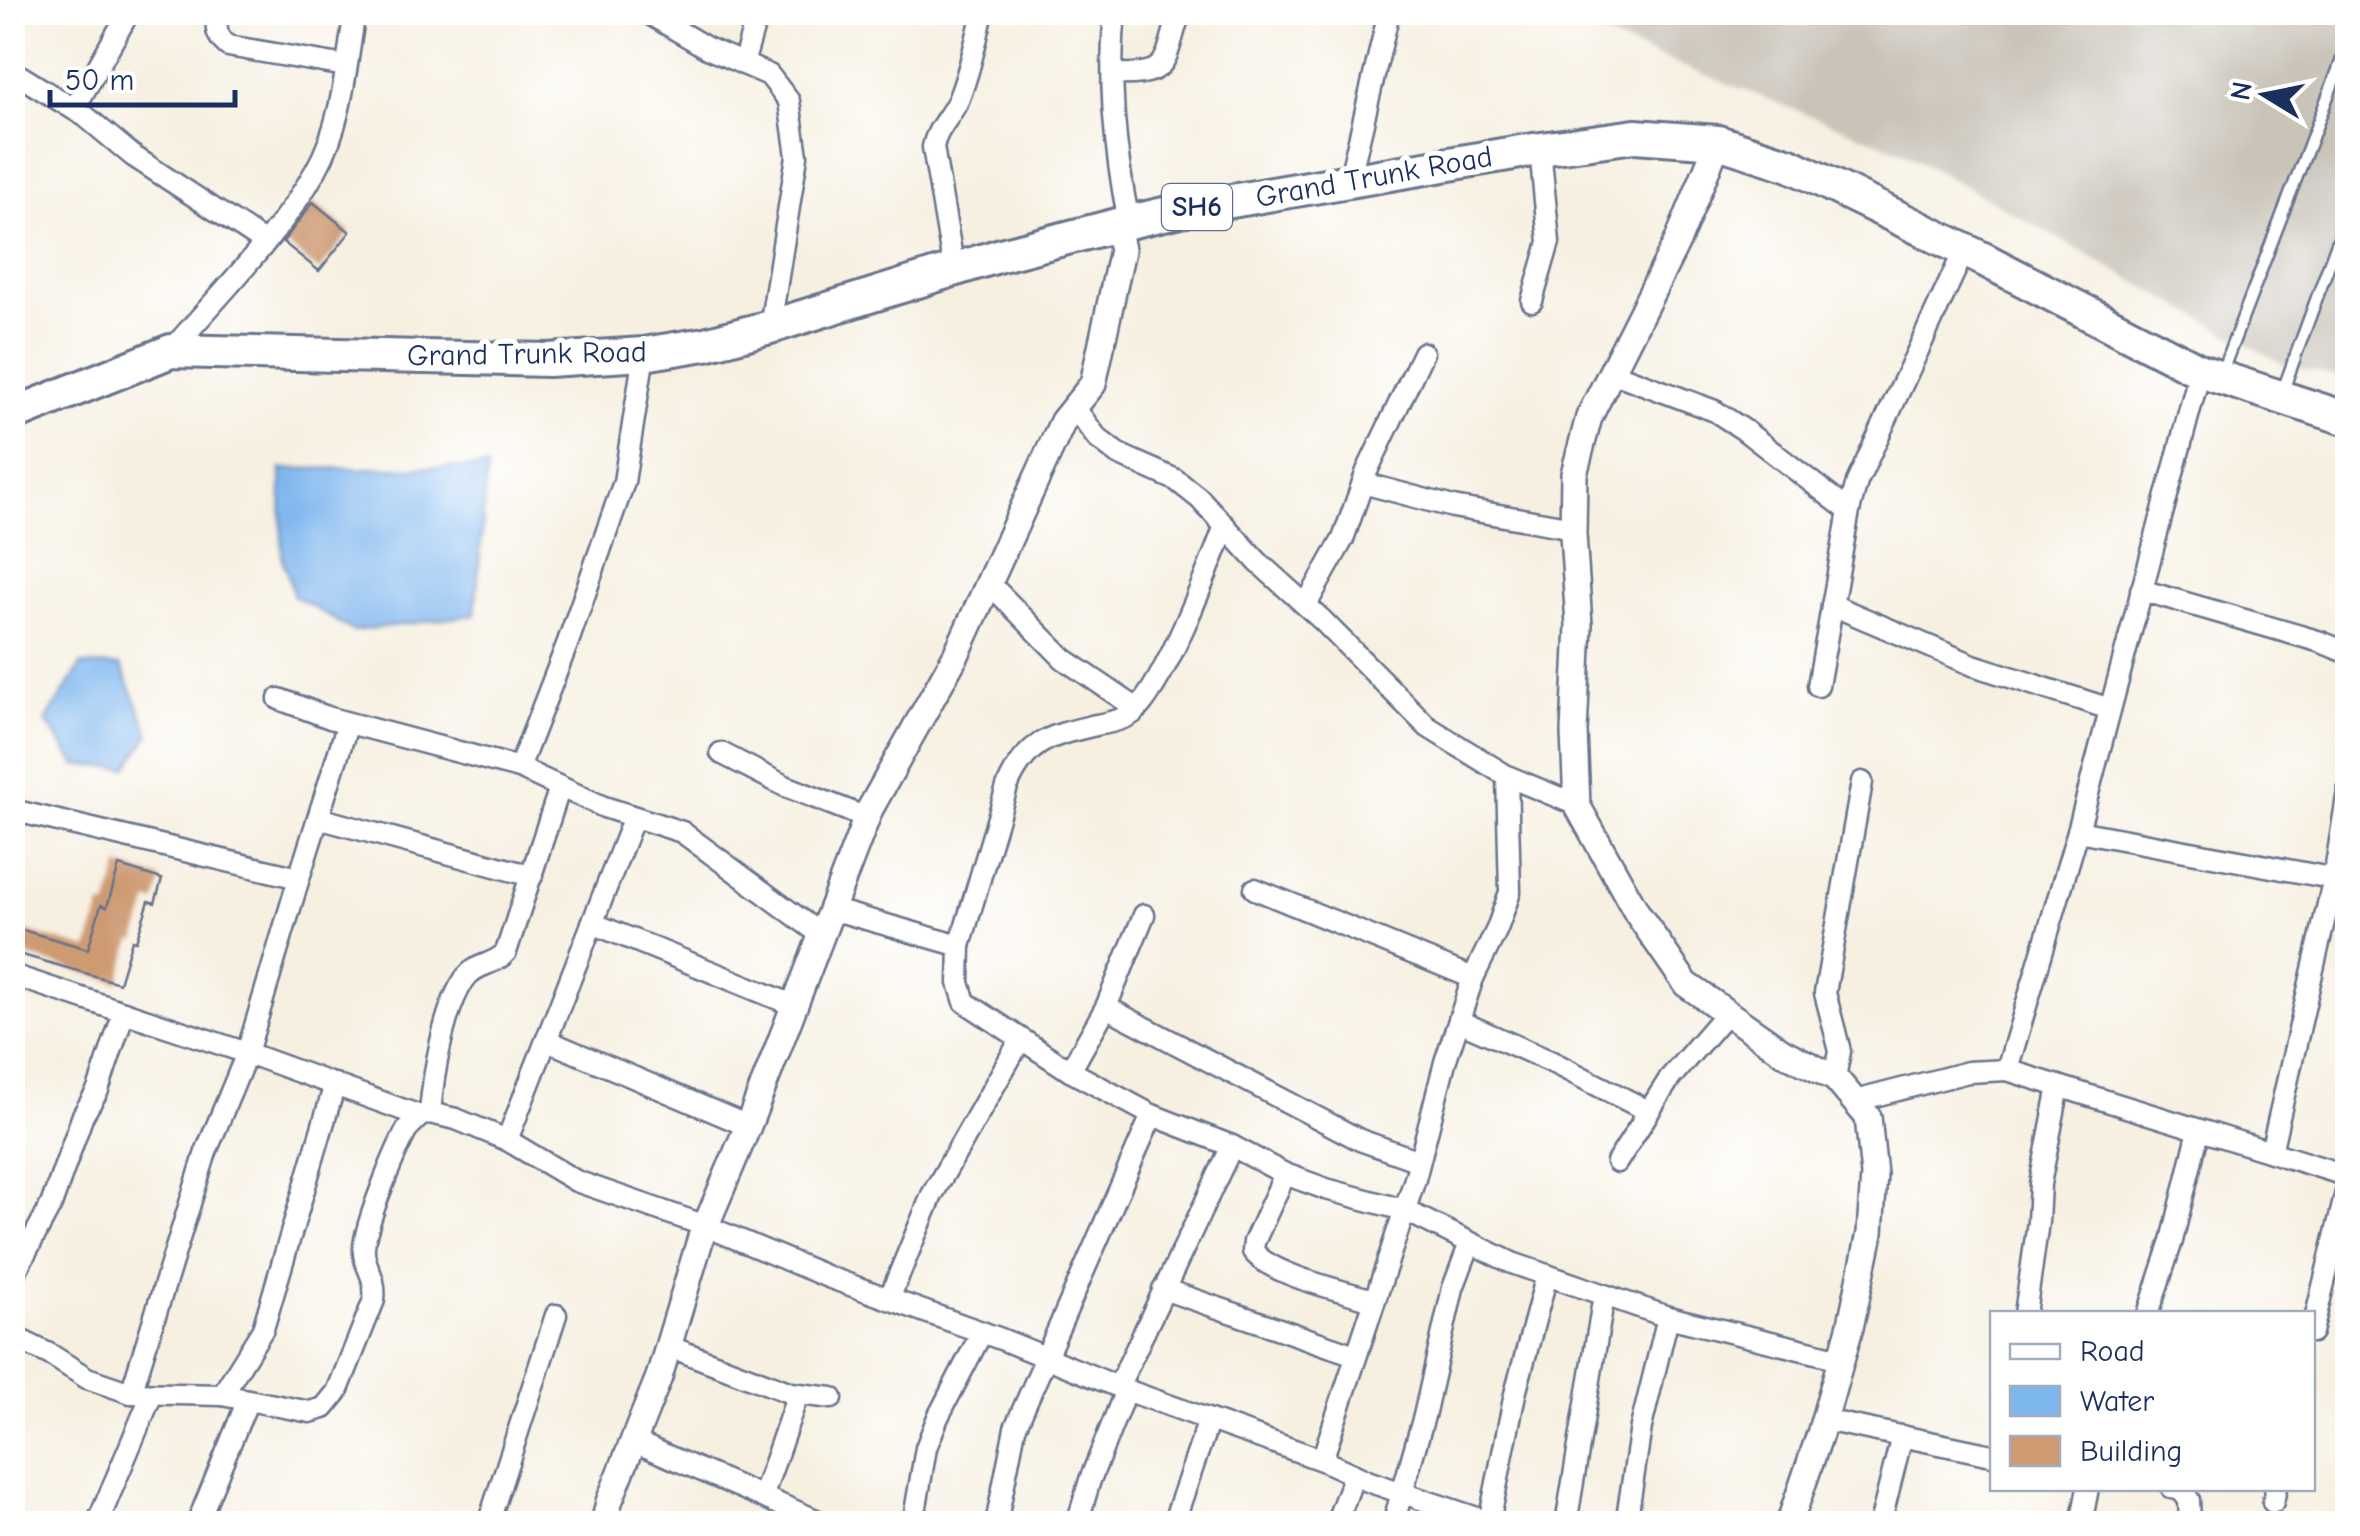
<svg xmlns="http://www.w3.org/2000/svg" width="2360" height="1536" font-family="'Comic Neue',sans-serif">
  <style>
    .industrial { fill: #c9c3b8 }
    .water { fill: #7eb6ee; stroke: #4c72a6; stroke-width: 2.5 }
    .building { fill: #cd9a72 }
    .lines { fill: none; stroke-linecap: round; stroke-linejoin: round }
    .service-casing { stroke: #68738c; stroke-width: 15 }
    .minor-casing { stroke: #68738c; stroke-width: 25 }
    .tertiary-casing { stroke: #68738c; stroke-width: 30 }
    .primary-casing { stroke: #68738c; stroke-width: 38 }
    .service { stroke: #fff; stroke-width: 10 }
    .minor { stroke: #fff; stroke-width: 20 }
    .tertiary { stroke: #fff; stroke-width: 25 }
    .primary { stroke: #fff; stroke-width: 32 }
    .labels { text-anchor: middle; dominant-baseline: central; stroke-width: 10; stroke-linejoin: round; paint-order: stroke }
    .shield { fill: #fff; stroke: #5f6d8e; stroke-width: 2.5 }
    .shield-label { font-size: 28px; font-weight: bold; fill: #1b2f5e }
    .street-label { font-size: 30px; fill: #1b2f5e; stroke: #fff }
  </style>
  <rect width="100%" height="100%" fill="#fff"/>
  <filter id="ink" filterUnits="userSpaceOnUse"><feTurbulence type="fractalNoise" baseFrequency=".01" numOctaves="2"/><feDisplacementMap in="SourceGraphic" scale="20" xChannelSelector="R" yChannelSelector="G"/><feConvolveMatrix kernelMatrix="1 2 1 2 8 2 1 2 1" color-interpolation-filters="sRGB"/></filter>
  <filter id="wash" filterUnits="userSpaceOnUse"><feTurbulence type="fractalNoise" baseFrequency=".0048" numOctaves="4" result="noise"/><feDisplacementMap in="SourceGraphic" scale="40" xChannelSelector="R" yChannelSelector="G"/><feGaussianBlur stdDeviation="2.25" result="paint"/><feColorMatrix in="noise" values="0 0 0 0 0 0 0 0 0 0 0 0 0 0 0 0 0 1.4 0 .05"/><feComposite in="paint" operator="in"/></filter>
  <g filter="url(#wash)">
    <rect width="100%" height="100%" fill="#f7f0e1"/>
    <path class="industrial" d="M1545 13H2347V379L2284 365 1902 151Z"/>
    <g class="water">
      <path d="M487 467 475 615 353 631 294 596 282 556 281 469Z"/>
      <path d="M81 665 121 666 150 734 127 768 76 765 46 721Z"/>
    </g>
    <g id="blocks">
      <g class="building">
        <path d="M313 202 350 232 319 271 283 242Z"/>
        <path d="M119 866 162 879 155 903 149 901 136 941 132 940 119 983 12 952V927L88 949 101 905 107 907Z"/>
      </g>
    </g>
  </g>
  <g filter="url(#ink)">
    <use href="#blocks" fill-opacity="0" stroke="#68738c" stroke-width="2.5"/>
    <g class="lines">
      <g class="service-casing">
        <g id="service">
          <path d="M2221 374 2348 44"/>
          <path d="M2283 390 2348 213"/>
        </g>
      </g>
      <g class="minor-casing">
        <g id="minor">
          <path d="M218 12C215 28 216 36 228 46L346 66"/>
          <path d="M646 12 707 48 769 75 789 101 797 156 770 327"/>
          <path d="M1115 12C1108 81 1115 154 1129 222"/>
          <path d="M743 64 758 12"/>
          <path d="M12 71 85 116 133 156 264 242"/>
          <path d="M1113 74C1172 76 1163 63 1180 12"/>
          <path d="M74 109 129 12"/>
          <path d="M1349 182 1389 12"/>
          <path d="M954 270 933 147C937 127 951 117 959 98 970 70 976 41 983 12"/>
          <path d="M1532 301 1549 242 1540 149"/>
          <path d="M171 351C220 293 279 236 316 170 343 123 346 64 355 12"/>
          <path d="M1611 372 1715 411 1744 430 1849 511"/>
          <path d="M1074 407 1097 438 1118 454 1176 480 1200 499 1258 562 1322 620 1428 727 1507 776 1577 805"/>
          <path d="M1363 483 1453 507 1573 528"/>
          <path d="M988 582 1064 659 1136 708"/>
          <path d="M2141 590 2321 642 2348 653"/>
          <path d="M1306 605 1343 539 1367 471 1423 353"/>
          <path d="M1832 605 1973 665 2110 709"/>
          <path d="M1818 686 1849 511 1857 482 1965 249"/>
          <path d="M279 699 330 718 519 768 604 807 682 832 820 934"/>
          <path d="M721 753 785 786 867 818"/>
          <path d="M519 768 568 642 624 482 644 354"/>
          <path d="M12 810 299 878 247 1053 206 1152 131 1393"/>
          <path d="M318 818 532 876"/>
          <path d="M2078 831 2347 881"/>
          <path d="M299 878 348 723"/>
          <path d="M1255 889 1473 978"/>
          <path d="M831 909 960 946 1007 787C1027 740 1050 736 1096 725 1108 723 1124 720 1133 713 1164 687 1209 568 1225 526"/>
          <path d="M592 923 793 1005"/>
          <path d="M960 946 959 983 965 1002 1070 1071 1152 1115 1232 1146 1285 1174 1326 1189 1404 1210 1512 1263 1668 1317 1841 1359"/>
          <path d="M12 975 247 1053 420 1116"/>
          <path d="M1106 1007 1360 1140 1419 1161"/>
          <path d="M1459 1021 1552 1062 1648 1111"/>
          <path d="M548 1041 748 1126"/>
          <path d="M2007 1070 2348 1176"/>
          <path d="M1070 1071 1106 1007 1144 915"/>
          <path d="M1835 1078 1840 1051 1825 993 1862 782"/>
          <path d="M1855 1101 1968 1072 2007 1070 2078 831 2200 371"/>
          <path d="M430 1113C433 1076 444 1005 467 976 478 963 495 965 506 952L560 787"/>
          <path d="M507 1140 634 817"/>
          <path d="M2271 1152 2334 878 2348 791"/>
          <path d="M1617 1162 1670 1078 1727 1012"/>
          <path d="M1285 1174 1254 1242 1253 1251C1270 1275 1344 1291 1373 1300"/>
          <path d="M12 1278 51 1205 83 1115 98 1090 124 1012"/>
          <path d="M1163 1289 1355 1355"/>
          <path d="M889 1299 932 1195 1021 1039"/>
          <path d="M2025 1314 2038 1222 2040 1184 2059 1086"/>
          <path d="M2148 1314 2172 1241 2199 1130"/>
          <path d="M2312 1332 2348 1184"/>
          <path d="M12 1336 51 1355 87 1378 131 1393 222 1395 310 1412 324 1408 337 1392 374 1300C377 1274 362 1266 364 1247 366 1222 395 1151 408 1128L420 1116 430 1113 456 1119 507 1140 576 1181 706 1226 828 1277 1001 1339 1126 1390 1322 1460 1370 1482 1495 1524"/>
          <path d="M668 1346 791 1393 832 1398"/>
          <path d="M1118 1387 1232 1146"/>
          <path d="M222 1395 263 1329 335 1084"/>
          <path d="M1824 1420 1992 1455"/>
          <path d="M633 1441 825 1524"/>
          <path d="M1322 1460 1415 1179 1445 1062 1473 978 1497 929 1510 892 1507 776"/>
          <path d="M2172 1488 2181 1490 2189 1500 2190 1524"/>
          <path d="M763 1495 798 1394"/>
          <path d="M2273 1502 2276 1488"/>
          <path d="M1489 1522 1515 1394 1547 1275"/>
          <path d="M97 1524 152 1394"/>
          <path d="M197 1524 248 1400"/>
          <path d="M488 1524 556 1315"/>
          <path d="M913 1524 926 1448 938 1417 982 1332"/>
          <path d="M996 1524 1015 1428 1152 1115"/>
          <path d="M1077 1524 1090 1480 1126 1390"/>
          <path d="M1173 1524 1209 1420"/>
          <path d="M1336 1524 1354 1475"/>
          <path d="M1393 1524 1424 1416 1453 1288 1470 1243"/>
          <path d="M1566 1524 1604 1295"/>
          <path d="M1626 1524 1641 1427 1668 1317"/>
          <path d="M1880 1524 1902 1436"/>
          <path d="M2081 1524 2088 1488"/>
        </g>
      </g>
      <g class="tertiary-casing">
        <g id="tertiary">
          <path d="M1718 142 1678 240 1589 417 1574 474 1573 534 1579 625 1574 732 1577 805 1637 913 1686 984 1783 1052 1835 1078 1868 1117 1874 1175 1870 1233 1850 1328 1820 1434 1789 1524"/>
          <path d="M604 1524 609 1502 659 1377 701 1237 748 1126 870 809 956 655 1063 421 1093 384 1122 250 1117 225"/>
        </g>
      </g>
      <g class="primary-casing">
        <path id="primary" d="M12 415 171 351 548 360 644 354 705 344 770 327 1001 255 1129 222 1190 208 1526 151 1635 136 1718 142 1790 165 1985 260 2200 371 2348 419"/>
      </g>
      <use href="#service" class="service"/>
      <use href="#minor" class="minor"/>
      <use href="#tertiary" class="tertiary"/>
      <use href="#primary" class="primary"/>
    </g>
  </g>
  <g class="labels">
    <rect class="shield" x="1162" y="184" width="70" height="46" rx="8"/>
    <g class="shield-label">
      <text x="1197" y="207">SH6</text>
    </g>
    <g class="street-label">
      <text transform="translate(1374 177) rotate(-10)">Grand Trunk Road</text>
      <text transform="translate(527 354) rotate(-1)">Grand Trunk Road</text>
    </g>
  </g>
  <rect width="2360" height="1536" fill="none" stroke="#fff" stroke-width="50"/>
  <rect x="1990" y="1311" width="325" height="180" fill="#ffffff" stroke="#a4acbf" stroke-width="2.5"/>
  <rect x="2010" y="1344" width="50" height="15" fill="#ffffff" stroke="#a4acbf" stroke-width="2.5"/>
  <text x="2080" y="1361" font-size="30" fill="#1b2f5e">Road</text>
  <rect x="2010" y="1386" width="50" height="30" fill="#7eb6ee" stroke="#a4acbf" stroke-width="2.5"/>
  <text x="2080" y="1411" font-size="30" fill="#1b2f5e">Water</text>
  <rect x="2010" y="1436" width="50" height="30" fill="#cd9a72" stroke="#a4acbf" stroke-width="2.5"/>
  <text x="2080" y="1461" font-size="30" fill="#1b2f5e">Building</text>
  <g transform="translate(2265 95) rotate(280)" stroke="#ffffff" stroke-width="8" paint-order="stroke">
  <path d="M0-8L18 38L0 25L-18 38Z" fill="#1b2f5e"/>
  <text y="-15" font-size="28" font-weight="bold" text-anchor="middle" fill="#1b2f5e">N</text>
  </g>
  <path d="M50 90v15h185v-15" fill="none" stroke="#1b2f5e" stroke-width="5"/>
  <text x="65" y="90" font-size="30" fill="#1b2f5e" stroke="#ffffff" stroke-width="8" paint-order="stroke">50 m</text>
</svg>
